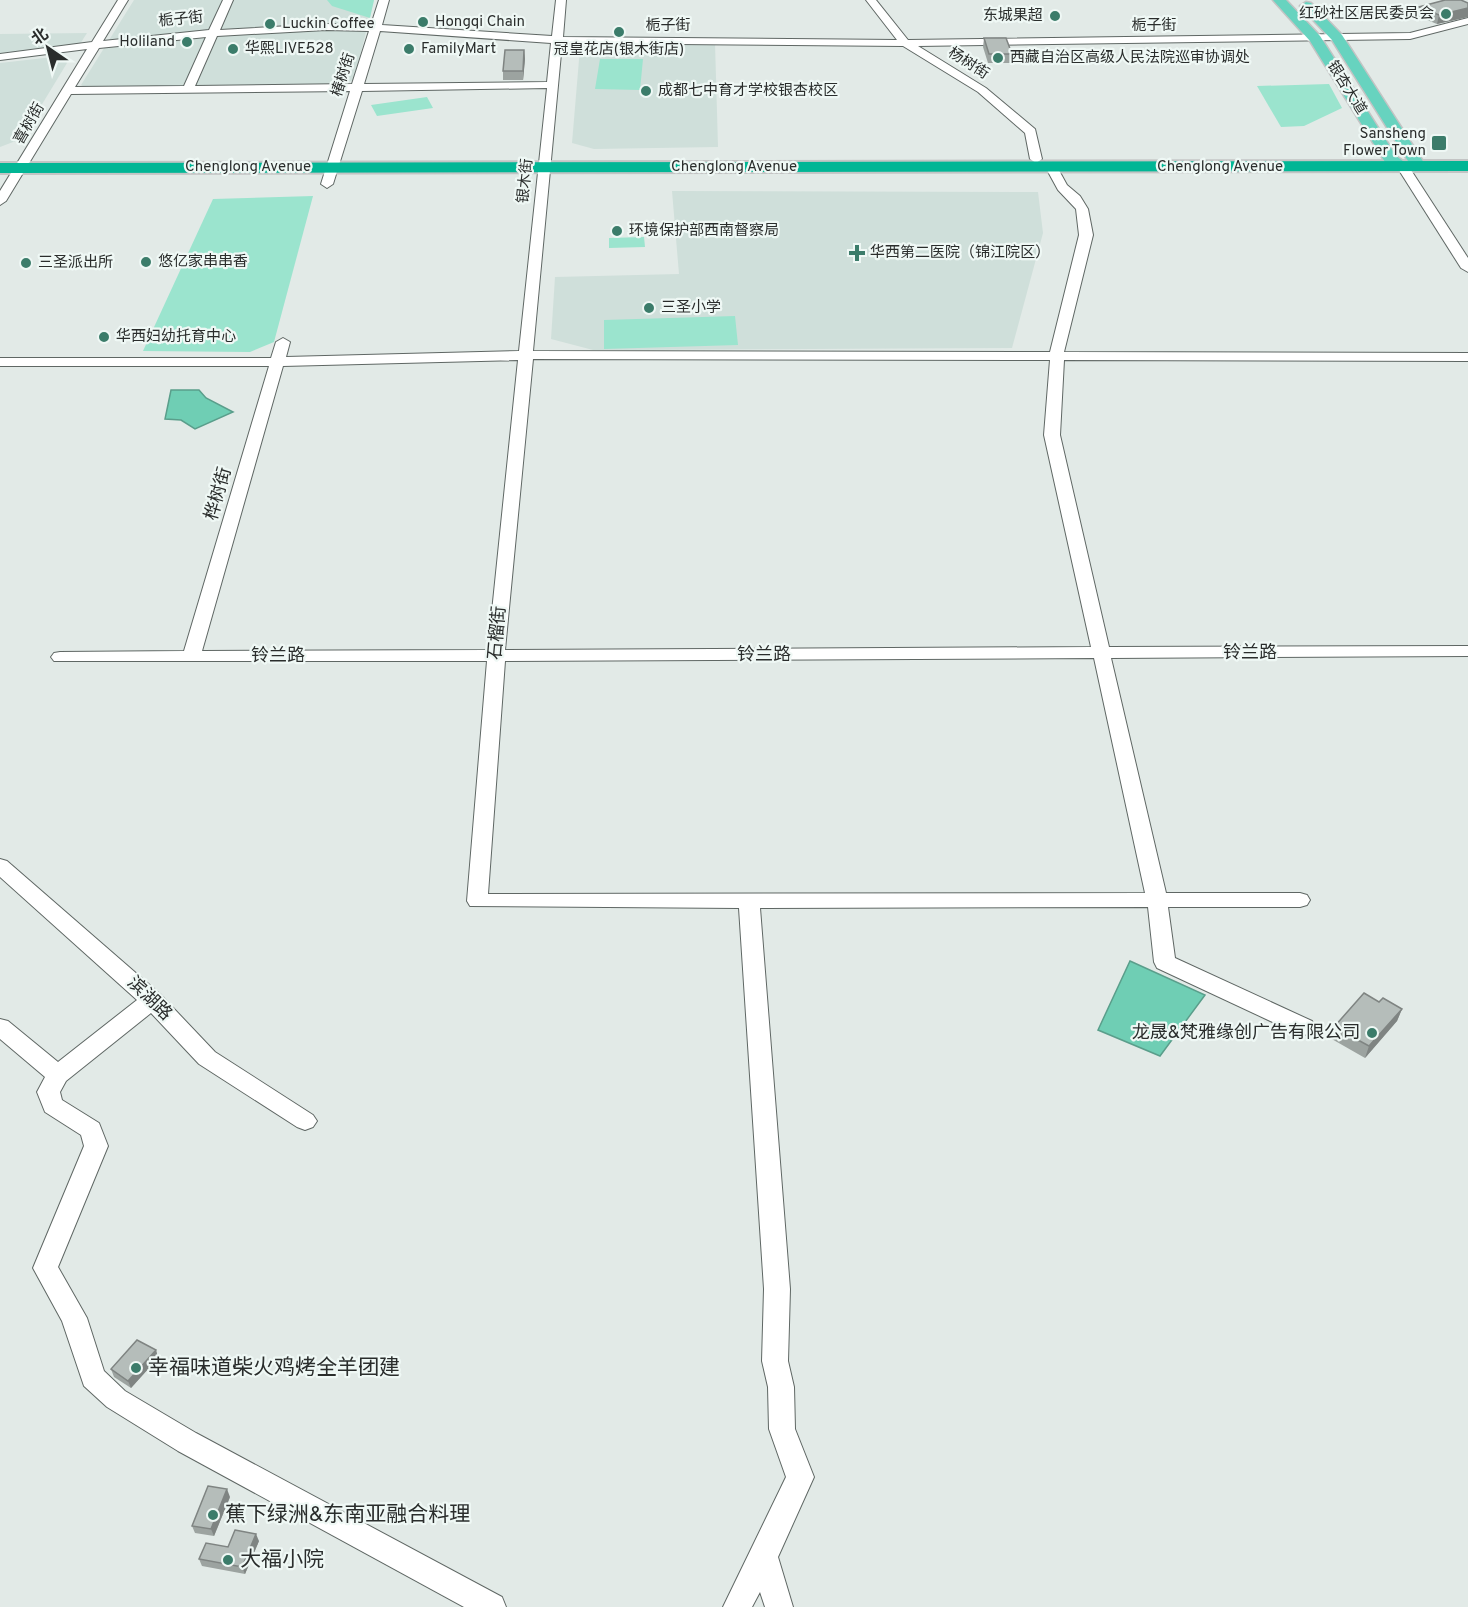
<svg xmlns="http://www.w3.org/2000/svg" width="1468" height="1607" font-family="Overpass,'Noto Sans SC',sans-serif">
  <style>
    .built { fill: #cfdfda }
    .green { fill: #9be4ce }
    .water { fill: #6fceb4; stroke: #5a9e8b; stroke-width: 1.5 }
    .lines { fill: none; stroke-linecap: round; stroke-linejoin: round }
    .minor-casing { stroke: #5f6764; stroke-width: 2 }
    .major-casing { stroke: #c3c4c4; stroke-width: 3 }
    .highway-casing { stroke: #c3c4c4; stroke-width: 4 }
    .minor { fill: #fff; fill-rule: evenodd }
    .major { fill: #67d3bf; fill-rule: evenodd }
    .highway { fill: #01b695; fill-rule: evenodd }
    .wall { fill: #9ca3a0 }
    .shaded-wall { fill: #7f8482 }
    .building { fill: #b5bdba; stroke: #7f8482; stroke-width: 1.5 }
    .poi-dot { fill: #3b7c6a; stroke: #eff8f5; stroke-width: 2 }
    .labels { text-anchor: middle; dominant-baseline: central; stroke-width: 4.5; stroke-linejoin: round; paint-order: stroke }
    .far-poi-label { font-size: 15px; fill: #2a2d2c; stroke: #eff8f5; text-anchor: start }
    .far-street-label { font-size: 15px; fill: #2a2d2c; stroke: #eff8f5 }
    .street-label { font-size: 18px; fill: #2a2d2c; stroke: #eff8f5 }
    .poi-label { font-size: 18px; fill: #2a2d2c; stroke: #eff8f5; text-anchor: end }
    .near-poi-label { font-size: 21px; fill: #2a2d2c; stroke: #eff8f5; text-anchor: start }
  </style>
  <rect width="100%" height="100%" fill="#e2eae7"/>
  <g class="built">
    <path d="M134 0H374L354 80 337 86 87 89 81 85Z"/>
    <path d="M87 33 80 44 0 54V34Z"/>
    <path d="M594 43H715L718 147 594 149 572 143 580 48Z"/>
    <path d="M62 56 67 63 21 139 0 147V63Z"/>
    <path d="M672 191 1038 192 1043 233 1012 348 593 350 551 339 555 277 679 274Z"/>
  </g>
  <g class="green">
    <path d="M327 0H374L370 18 332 6Z"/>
    <path d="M600 59H643L640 90 595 89Z"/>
    <path d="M1329 84 1342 108 1304 126 1281 127 1257 86Z"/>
    <path d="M427 97 433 108 377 116 371 105Z"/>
    <path d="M313 196 274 342 250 352 143 351 213 199Z"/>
    <path d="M644 237 645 247 609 248V238Z"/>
    <path d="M735 316 738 345 604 349V320Z"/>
  </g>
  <g class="water">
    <path d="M171 390H199L206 398 233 412 195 429 181 420 165 419Z"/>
    <path d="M1130 961 1205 995 1160 1056 1098 1030Z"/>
  </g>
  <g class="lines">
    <g class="minor-casing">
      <g id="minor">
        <path d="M118 0H128L103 41 209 30 223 0H233L220 30 326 24 371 25 379 0H389L382 25 552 36 556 0H566L563 37 897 40 866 0H876L908 40 1410 33 1468 18V24L1410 39 918 46 986 88 1035 129 1042 159 1036 163 1030 159 1025 133 978 92 903 46 562 43 533 351 1050 352 1079 235 1076 209 1058 190 1046 168 1052 164 1056 165 1067 185 1080 196 1088 209 1093 235 1064 352 1468 353V361L1064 360 1060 435 1109 647 1468 646V656L1111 658 1166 893H1300L1307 895 1310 900 1307 905 1300 907H1168L1175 958 1312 1021 1315 1027 1312 1033 1304 1035 1296 1033 1157 968 1154 962 1148 907 760 908 790 1289 788 1361 794 1387 795 1429 814 1477 778 1557 793 1607H765L760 1592 752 1607H723L786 1477 769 1429 768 1387 762 1361 764 1289 739 908 470 906 467 901 487 661H54L51 657 54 653 60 652 184 651 269 366H0V358H271L276 342 283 338 290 342 286 357 519 351 547 88 362 91 333 184 327 188 321 184 350 91 71 94 6 201 0 205V191L87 49 0 60V54L92 42ZM326 30 369 31 352 84 195 86 217 36ZM380 31 551 43 547 82 364 84ZM206 37 184 86 75 87 99 48ZM533 359 1050 360 1044 435 1091 647 505 650ZM518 360 488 650 202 651 283 366ZM1094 658 1145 893 488 894 505 661Z"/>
        <path d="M1403 163 1409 167 1468 258V272L1461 268 1397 167Z"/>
        <path d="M0 859 7 861 160 994 215 1052 313 1115 317 1121 313 1127 305 1130 297 1127 199 1064 151 1013 66 1081 60 1092 62 1100 99 1123 108 1146 58 1267 87 1318 104 1371 125 1391 196 1433 502 1597 506 1607H464L178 1451 107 1407 84 1386 62 1321 33 1268 84 1146 81 1135 45 1112 37 1092 45 1077 0 1039V1019L8 1021 58 1062 137 1000 0 877Z"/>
      </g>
    </g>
    <g class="major-casing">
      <g id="major">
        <path d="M1273 0H1286L1320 36 1396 156 1411 167 1408 170H1398L1385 162 1310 41Z"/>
        <path d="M1306 2 1311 3 1342 35 1426 166 1423 169H1413L1332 40 1300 6Z"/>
      </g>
    </g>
    <g class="highway-casing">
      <path id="highway" d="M1468 161V171L0 173V163Z"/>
    </g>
    <use href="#minor" class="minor"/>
    <use href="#major" class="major"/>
    <use href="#highway" class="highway"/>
  </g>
  <g class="wall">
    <path d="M1468 3V17L1437 24 1417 16 1419 7Z"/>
    <path d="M984 38 1012 54 1011 63H988L983 47Z"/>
    <path d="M524 50 525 59 523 80H503V71Z"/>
    <path d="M1379 1002 1402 1009 1397 1021 1365 1058 1330 1038 1334 1027Z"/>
    <path d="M156 1350 158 1358 131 1388 114 1377 111 1369Z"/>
    <path d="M230 1497 214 1536 195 1533 192 1526Z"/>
    <path d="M259 1541 245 1574 202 1566 199 1559 228 1547Z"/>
  </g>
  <g class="shaded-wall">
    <path d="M1468 8V17L1437 24 1439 15Z"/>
    <path d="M524 50 525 59 523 80V71Z"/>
    <path d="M1402 1009 1397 1021 1365 1058 1369 1046Z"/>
    <path d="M156 1350 158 1358 131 1388 128 1381Z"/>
    <path d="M227 1489 230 1497 214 1536 211 1529Z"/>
    <path d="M256 1534 259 1541 245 1574 242 1567Z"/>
  </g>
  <g class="building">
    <path d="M1445 0H1461L1468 3V8L1439 15 1419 7Z"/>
    <path d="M984 38H1006L1012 54H989Z"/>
    <path d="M505 50H524L523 71H503Z"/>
    <path d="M1364 993 1379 1002 1383 998 1402 1009 1369 1046 1334 1027Z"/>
    <path d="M137 1340 156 1350 128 1381 111 1369Z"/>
    <path d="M208 1486 227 1489 211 1529 192 1526Z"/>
    <path d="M235 1530 256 1534 242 1567 199 1559 206 1543 228 1547Z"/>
  </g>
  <g class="poi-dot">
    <circle cx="1446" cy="14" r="6"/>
    <circle cx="1055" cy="16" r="6"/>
    <circle cx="423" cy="22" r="6"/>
    <circle cx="270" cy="24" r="6"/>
    <circle cx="619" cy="32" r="6"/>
    <circle cx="187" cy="42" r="6"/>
    <circle cx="233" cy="49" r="6"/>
    <circle cx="409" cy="49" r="6"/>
    <circle cx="998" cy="58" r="6"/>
    <circle cx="646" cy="91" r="6"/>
    <rect x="1431" y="135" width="16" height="16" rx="3"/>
    <circle cx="617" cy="231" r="6"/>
    <path d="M854 244h6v6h6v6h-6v6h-6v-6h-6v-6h6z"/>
    <circle cx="146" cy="262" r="6"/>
    <circle cx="26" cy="263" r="6"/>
    <circle cx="649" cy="308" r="6"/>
    <circle cx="104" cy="337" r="6"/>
    <circle cx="1372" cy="1033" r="6"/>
    <circle cx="136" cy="1368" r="6"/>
    <circle cx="213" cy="1515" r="6"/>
    <circle cx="228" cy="1560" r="6"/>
  </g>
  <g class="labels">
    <g class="far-poi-label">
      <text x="1434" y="14" text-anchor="end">红砂社区居民委员会</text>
      <text x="1043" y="16" text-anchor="end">东城果超</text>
      <text x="435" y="22">Hongqi Chain</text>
      <text x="282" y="24">Luckin Coffee</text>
      <text x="175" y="42" text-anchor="end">Holiland</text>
      <text x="245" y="49">华熙LIVE·528</text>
      <text x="421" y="49">FamilyMart</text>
      <text x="619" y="50" text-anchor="middle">冠皇花店(银木街店)</text>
      <text x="1010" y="58">西藏自治区高级人民法院巡审协调处</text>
      <text x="658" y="91">成都七中育才学校银杏校区</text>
      <text x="1426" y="134" text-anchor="end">Sansheng<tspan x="1426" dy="17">Flower Town</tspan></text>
      <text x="629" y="231">环境保护部西南督察局</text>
      <text x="870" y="253">华西第二医院（锦江院区）</text>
      <text x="158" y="262">悠亿家串串香</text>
      <text x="38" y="263">三圣派出所</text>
      <text x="661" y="308">三圣小学</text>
      <text x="116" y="337">华西妇幼托育中心</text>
    </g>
    <g class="far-street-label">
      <text transform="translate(181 20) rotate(-6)">栀子街</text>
      <text x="668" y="26">栀子街</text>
      <text x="1154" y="26">栀子街</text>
      <text transform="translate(968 64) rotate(33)">杨树街</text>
      <text transform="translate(344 75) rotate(-72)">椿树街</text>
      <text transform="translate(1346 88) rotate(58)">银杏大道</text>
      <text transform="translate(30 124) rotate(-60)">喜树街</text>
      <text x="248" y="167">Chenglong Avenue</text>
      <text x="734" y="167">Chenglong Avenue</text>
      <text x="1220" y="167">Chenglong Avenue</text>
      <text transform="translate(526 181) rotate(-84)">银木街</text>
    </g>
    <g class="street-label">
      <text transform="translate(219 494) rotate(-74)">桦树街</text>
      <text transform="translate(498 633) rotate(-85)">石榴街</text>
      <text x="1250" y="653">铃兰路</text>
      <text x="764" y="655">铃兰路</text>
      <text x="278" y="656">铃兰路</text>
      <text transform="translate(149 999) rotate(44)">滨湖路</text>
    </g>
    <g class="poi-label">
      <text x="1360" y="1033">龙晟&amp;梵雅缘创广告有限公司</text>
    </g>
    <g class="near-poi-label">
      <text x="148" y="1368">幸福味道·柴火鸡·烤全羊·团建</text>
      <text x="225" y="1515">蕉下绿洲&amp;东南亚融合料理</text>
      <text x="240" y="1560">大福小院</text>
    </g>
  </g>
  <g transform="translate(48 48) rotate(325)" stroke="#eff8f5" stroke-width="4.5" paint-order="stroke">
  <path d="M0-4.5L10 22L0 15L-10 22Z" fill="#2a2d2c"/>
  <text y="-9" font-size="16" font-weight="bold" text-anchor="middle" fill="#2a2d2c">北</text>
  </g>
</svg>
